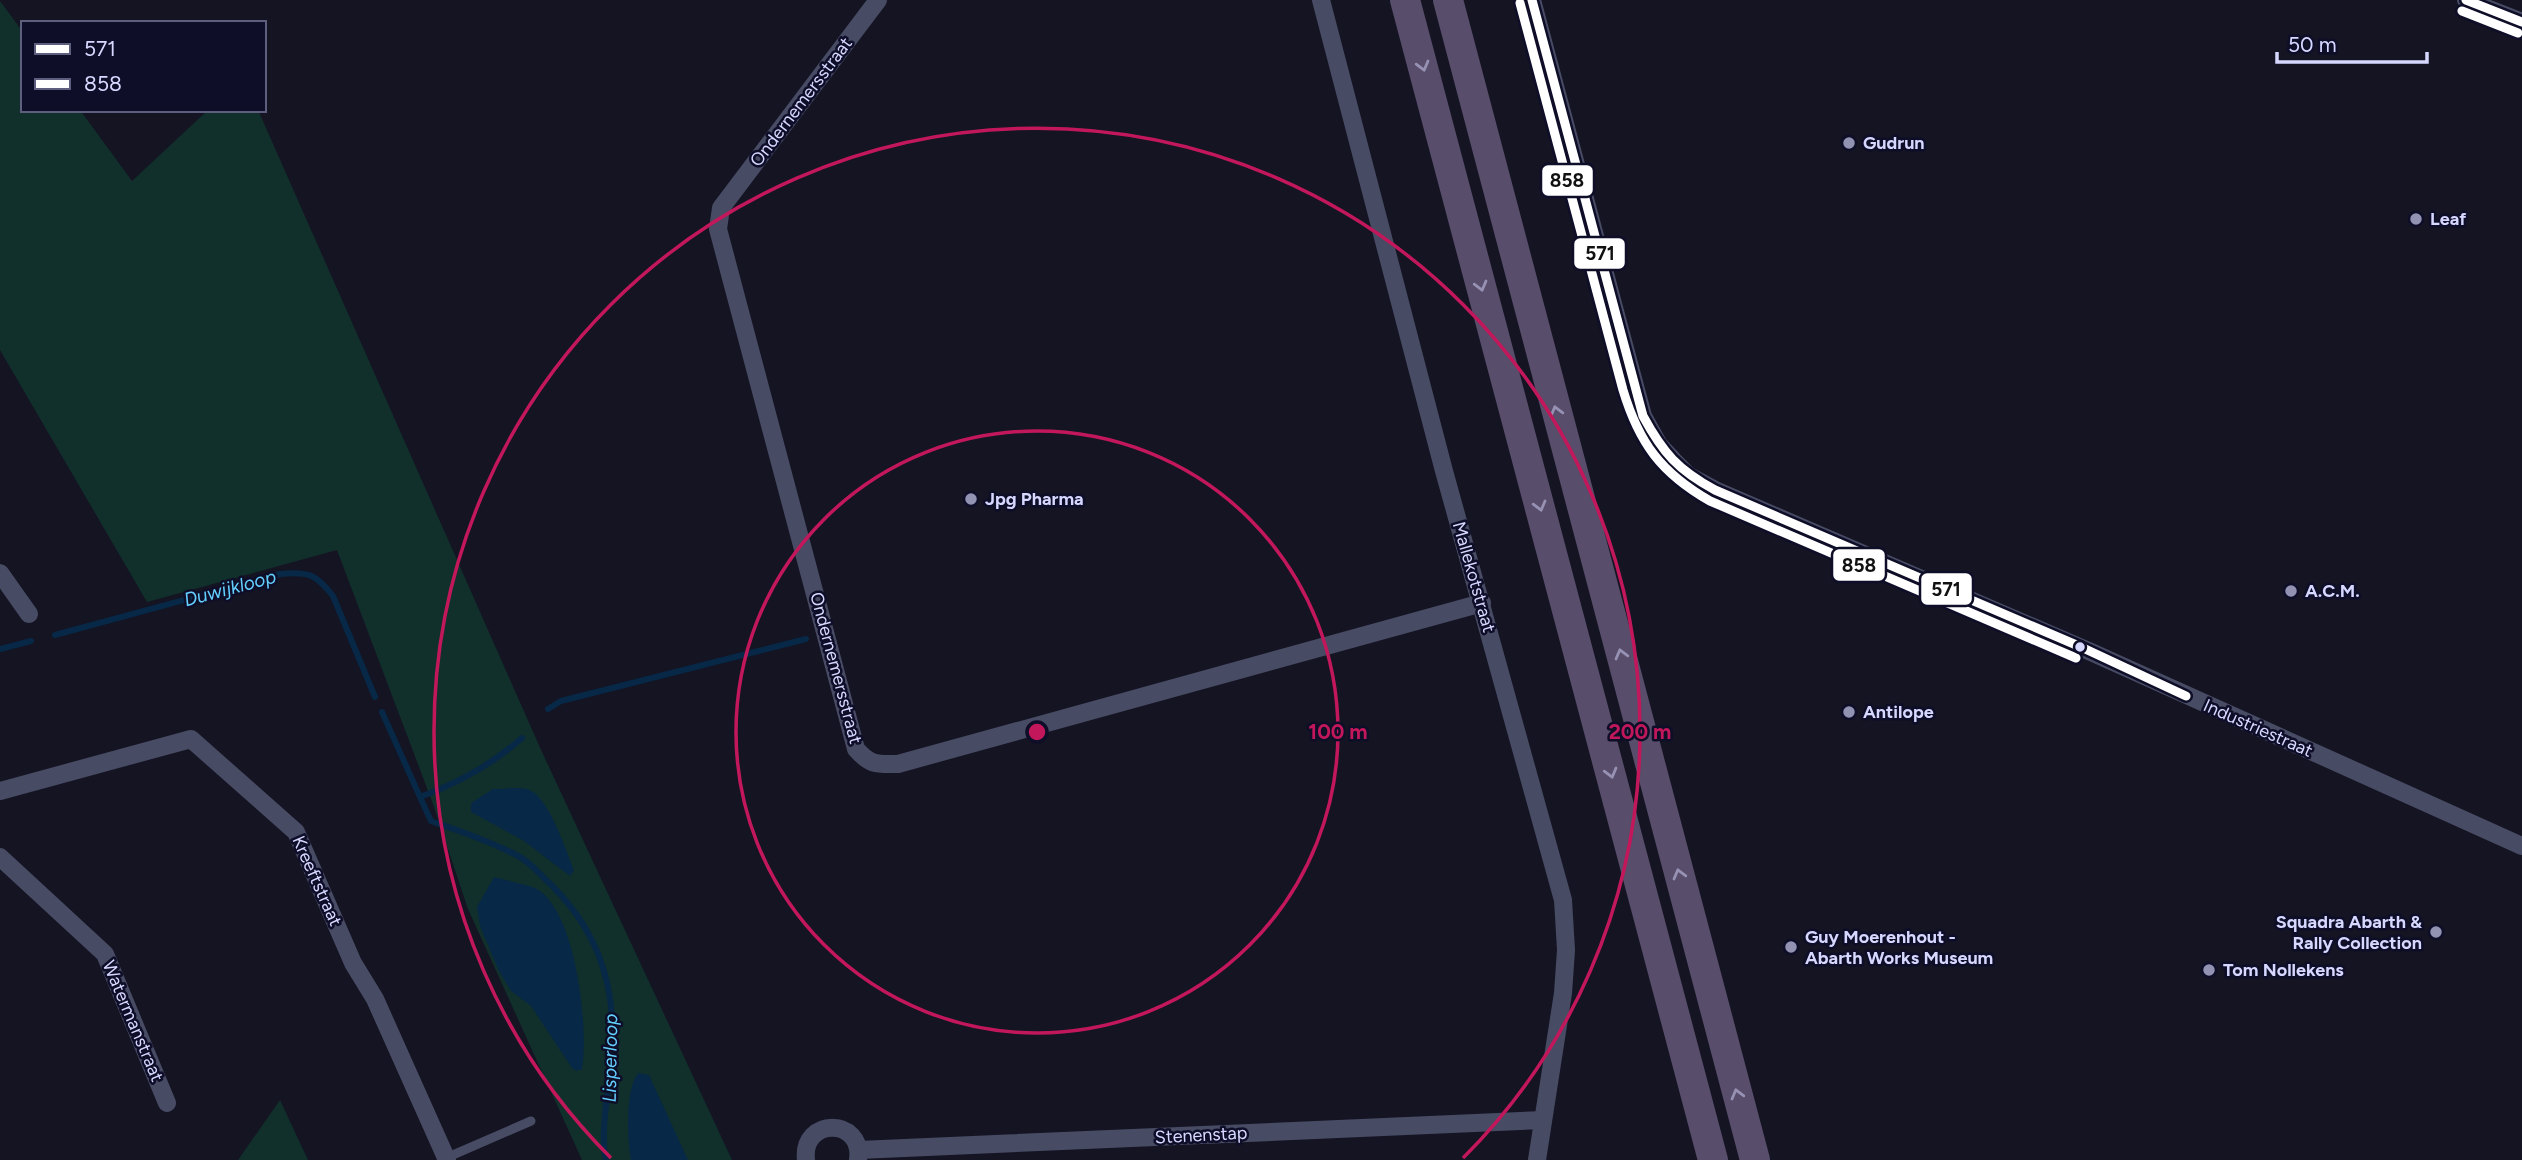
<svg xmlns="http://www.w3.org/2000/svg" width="2522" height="1160" font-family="Figtree,sans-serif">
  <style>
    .green { fill: #11302c }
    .water { fill: #072846 }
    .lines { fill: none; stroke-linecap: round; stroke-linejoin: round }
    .stream { stroke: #072846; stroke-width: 6 }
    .service { stroke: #484b64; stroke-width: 9 }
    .minor { stroke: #484b64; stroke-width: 18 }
    .trunk { stroke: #584d6a; stroke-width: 30 }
    .bus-1-casing { stroke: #0e0e29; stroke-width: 14 }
    .bus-2-casing { stroke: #0e0e29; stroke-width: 14 }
    .bus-1 { stroke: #fff; stroke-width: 9 }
    .bus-2 { stroke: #fff; stroke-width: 9 }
    .oneway { stroke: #9792b4 }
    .ring { fill: none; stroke: #c2185b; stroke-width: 3.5 }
    .poi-dot { fill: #9293b2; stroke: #0e0e29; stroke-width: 2.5 }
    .bus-dot { fill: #d6d8ff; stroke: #0e0e29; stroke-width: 2.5 }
    .labels { text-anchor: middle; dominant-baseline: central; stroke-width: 5; stroke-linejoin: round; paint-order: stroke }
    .street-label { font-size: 18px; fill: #d6d8ff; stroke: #0e0e29 }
    .poi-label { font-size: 18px; font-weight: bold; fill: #d6d8ff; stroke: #0e0e29; text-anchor: start }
    .water-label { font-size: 19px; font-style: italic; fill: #64d0ff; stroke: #0e0e29 }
    .centre { fill: #c2185b; stroke: #0e0e29; stroke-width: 3.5 }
    .ring-label { font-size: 21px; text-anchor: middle; font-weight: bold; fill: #c2185b; stroke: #0e0e29; stroke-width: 5; stroke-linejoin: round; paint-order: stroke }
    .line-badge { stroke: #0e0e29; stroke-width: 2.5 }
    .pale-badge-label { font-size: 19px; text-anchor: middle; font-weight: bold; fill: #111 }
  </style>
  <rect width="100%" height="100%" fill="#141423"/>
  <g class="green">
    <path d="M0 1 23 32V110H80L132 181 208 110H258L542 752 732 1160H582L468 909 433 804 337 550 147 602 0 350Z"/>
    <path d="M280 1100 308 1160H238Z"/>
  </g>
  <g class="water">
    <path d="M493 789C503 789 516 787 527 789 548 794 566 851 574 870L570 876 524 841 471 812V803Z"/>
    <path d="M494 877C499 878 530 886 535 888 576 908 589 1028 582 1069L577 1071 572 1068 531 1006 511 991 499 971 480 926 477 907Z"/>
    <path d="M639 1073 649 1075 688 1160H631C627 1143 625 1084 639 1073Z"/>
  </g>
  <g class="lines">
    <g class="stream">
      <path d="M55 635 280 574C308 571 316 574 333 596L375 697"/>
      <path d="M0 649 31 641"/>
      <path d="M548 709 561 701 806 639"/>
      <path d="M382 712 420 797C459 783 491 765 522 738"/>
      <path d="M420 797 431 821C462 832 492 842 520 857 529 862 537 871 544 878 595 925 616 980 612 1049 611 1081 599 1130 606 1160"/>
    </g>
    <path class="service" d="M446 1158 531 1121"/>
    <g class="minor">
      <path d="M878 0 721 208 718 229 856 749C871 766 876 764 898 764L1482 603"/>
      <path d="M1321 0 1444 471 1563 900 1566 950 1563 993 1537 1160"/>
      <path d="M1532 0 1643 416 1659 445 1673 460 1689 476 1715 490 2091 652 2522 846"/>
      <path d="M2466 0 2522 22"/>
      <path d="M0 573 29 614"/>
      <path d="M0 791 191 739 296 832 353 963 375 999 447 1160"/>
      <path d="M0 857 105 954 167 1103"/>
      <path d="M859 1150 1543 1120"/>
      <path d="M806 1160C801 1117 864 1117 858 1160"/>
    </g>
    <g class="trunk">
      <path d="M1405 0 1713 1160"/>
      <path d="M1448 0 1755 1160"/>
    </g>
    <g class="bus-1-casing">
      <g id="bus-1">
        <path d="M1532 0 1643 416C1663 453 1678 470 1715 490L2081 647 2186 696"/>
        <path d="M2466 0 2522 22"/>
      </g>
    </g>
    <g class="bus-2-casing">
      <g id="bus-2">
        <path d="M1520 3 1623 390C1639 443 1661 473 1710 501L2076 658"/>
        <path d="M2462 11 2518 33"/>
      </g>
    </g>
    <use href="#bus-1" class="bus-1"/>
    <use href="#bus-2" class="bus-2"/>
  </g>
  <defs><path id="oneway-chevron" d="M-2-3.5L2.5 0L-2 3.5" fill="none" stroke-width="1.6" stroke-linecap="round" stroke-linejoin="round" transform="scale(1.75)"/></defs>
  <g class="oneway">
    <use href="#oneway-chevron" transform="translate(1423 66) rotate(75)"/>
    <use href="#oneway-chevron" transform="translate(1481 286) rotate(75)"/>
    <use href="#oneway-chevron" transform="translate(1556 411) rotate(-105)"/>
    <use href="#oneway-chevron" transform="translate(1540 506) rotate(75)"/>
    <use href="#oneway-chevron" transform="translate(1621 654) rotate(-105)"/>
    <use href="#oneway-chevron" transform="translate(1611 773) rotate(75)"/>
    <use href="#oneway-chevron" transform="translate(1679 874) rotate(-105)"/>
    <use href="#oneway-chevron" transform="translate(1737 1094) rotate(-105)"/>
  </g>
  <g class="ring">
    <circle cx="1037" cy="732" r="301"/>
    <path d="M611 1158A603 603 0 1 1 1463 1158"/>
  </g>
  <g class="poi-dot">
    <circle cx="1849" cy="143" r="7"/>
    <circle cx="2416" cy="219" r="7"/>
    <circle cx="971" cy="499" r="7"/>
    <circle cx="2291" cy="591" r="7"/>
    <circle cx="1849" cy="712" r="7"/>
    <circle cx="2436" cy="932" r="7"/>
    <circle cx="1791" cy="947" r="7"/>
    <circle cx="2209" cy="970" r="7"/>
  </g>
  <circle class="bus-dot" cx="2080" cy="647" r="6"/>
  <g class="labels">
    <g class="street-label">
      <text transform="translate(801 102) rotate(-53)">Ondernemersstraat</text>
      <text transform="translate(1474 577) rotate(74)">Mallekotstraat</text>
      <text transform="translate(836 668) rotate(75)">Ondernemersstraat</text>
      <text transform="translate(2258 728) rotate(24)">Industriestraat</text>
      <text transform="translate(317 881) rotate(66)">Kreeftstraat</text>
      <text transform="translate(133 1021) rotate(67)">Watermanstraat</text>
      <text transform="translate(1201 1135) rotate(-3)">Stenenstap</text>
    </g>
    <g class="poi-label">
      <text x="1863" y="143">Gudrun</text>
      <text x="2430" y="219">Leaf</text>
      <text x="985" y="499">Jpg Pharma</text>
      <text x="2305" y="591">A.C.M.</text>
      <text x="1863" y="712">Antilope</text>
      <text x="2422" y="922" text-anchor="end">Squadra Abarth &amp;<tspan x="2422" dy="21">Rally Collection</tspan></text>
      <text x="1805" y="937">Guy Moerenhout -<tspan x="1805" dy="21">Abarth Works Museum</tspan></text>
      <text x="2223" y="970">Tom Nollekens</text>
    </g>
    <g class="water-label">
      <text transform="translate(230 588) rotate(-15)">Duwijkloop</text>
      <text transform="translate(610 1058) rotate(-89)">Lisperloop</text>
    </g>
  </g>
  <circle cx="1037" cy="732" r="10" class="centre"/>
  <g class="ring-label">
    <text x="1338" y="739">100 m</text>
    <text x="1640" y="739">200 m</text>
  </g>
  <g class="line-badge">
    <rect x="1541" y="164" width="53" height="33" rx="7" fill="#fff"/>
    <rect x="1573" y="237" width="53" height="33" rx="7" fill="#fff"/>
    <rect x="1832" y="548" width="54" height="34" rx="7" fill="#fff"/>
    <rect x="1920" y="572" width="53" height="34" rx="7" fill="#fff"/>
  </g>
  <g class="pale-badge-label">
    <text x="1567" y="187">858</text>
    <text x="1600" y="260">571</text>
    <text x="1859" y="572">858</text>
    <text x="1946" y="596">571</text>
  </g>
  <rect x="21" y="21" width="245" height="91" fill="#0e0e29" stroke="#5e5f7f" stroke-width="2"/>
  <rect x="35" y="44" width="35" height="10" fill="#ffffff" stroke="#5e5f7f" stroke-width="2"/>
  <text x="84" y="56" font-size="21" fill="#d6d8ff">571</text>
  <rect x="35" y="79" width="35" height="10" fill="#ffffff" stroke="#5e5f7f" stroke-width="2"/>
  <text x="84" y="91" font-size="21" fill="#d6d8ff">858</text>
  <path d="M2277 52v10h150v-10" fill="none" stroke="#d6d8ff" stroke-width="3.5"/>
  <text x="2288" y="52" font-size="21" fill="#d6d8ff" stroke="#0e0e29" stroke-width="5" paint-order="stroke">50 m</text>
</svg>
